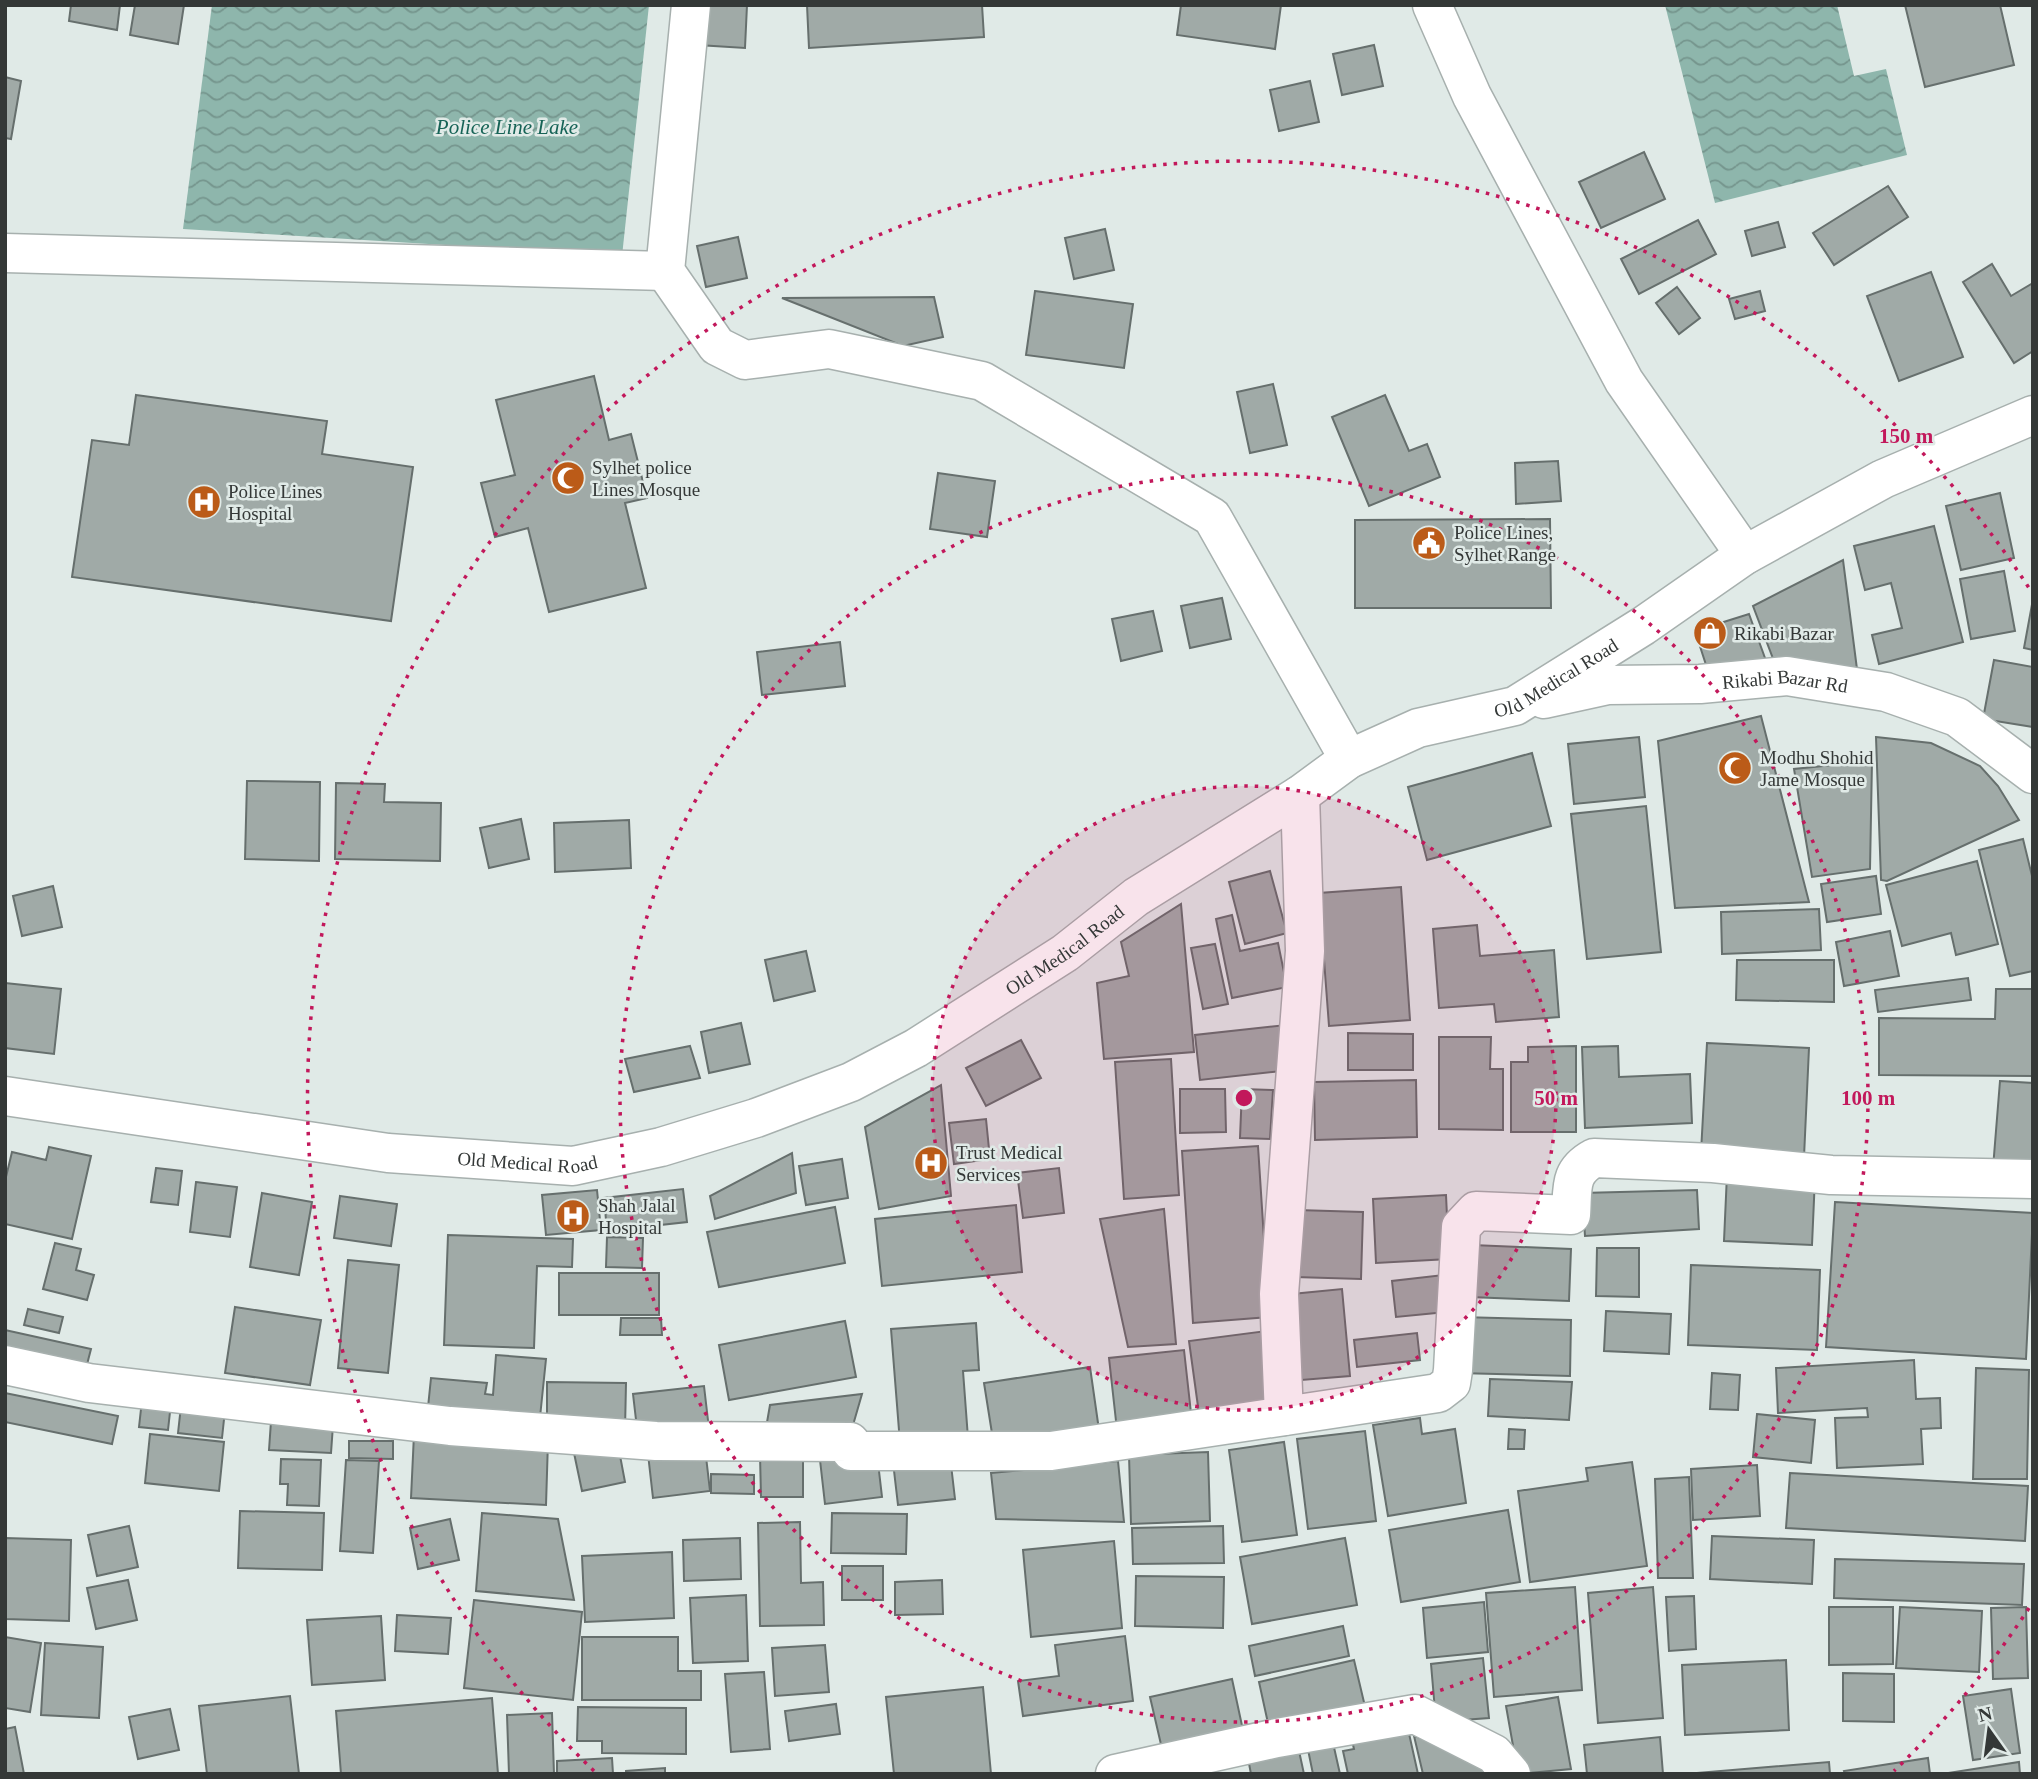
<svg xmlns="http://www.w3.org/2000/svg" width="2038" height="1779" font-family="'Times New Roman',serif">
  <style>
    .water { fill: url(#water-waves) }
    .building { fill: #a0aaa7; stroke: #666f6d; stroke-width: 2 }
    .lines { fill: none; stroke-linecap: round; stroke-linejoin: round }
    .minor-casing { stroke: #a7b0ae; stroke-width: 41 }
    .tertiary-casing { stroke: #a7b0ae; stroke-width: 41 }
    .minor { stroke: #fff; stroke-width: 38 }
    .tertiary { stroke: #fff; stroke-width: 38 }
    .ring { fill: none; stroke: #c2185b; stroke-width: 3.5; stroke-dasharray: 3.5 7 }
    .labels { text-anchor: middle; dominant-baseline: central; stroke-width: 5; stroke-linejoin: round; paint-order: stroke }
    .poi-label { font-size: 19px; fill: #343837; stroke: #e0eae7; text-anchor: start }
    .street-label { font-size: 19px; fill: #343837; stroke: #e0eae7 }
    .water-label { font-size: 21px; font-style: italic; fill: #166356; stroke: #e0eae7 }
    .centre { fill: #c2185b; stroke: #e0eae7; stroke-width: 3.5 }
    .ring-label { font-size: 21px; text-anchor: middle; font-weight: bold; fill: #c2185b; stroke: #e0eae7; stroke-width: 5; stroke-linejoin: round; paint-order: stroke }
  </style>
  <defs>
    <pattern id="water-waves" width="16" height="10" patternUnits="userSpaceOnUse" patternTransform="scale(1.75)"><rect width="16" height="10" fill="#8eb6ac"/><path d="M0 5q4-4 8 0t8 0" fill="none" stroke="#75958d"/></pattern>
  </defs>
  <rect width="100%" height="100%" fill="#e0eae7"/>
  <g class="water">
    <path d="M212 5H649L622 256 183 229Z"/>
    <path d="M1665 5H1837L1854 76 1886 69 1907 155 1715 203Z"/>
  </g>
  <g class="building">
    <path d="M71 5H120L117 30 69 21Z"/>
    <path d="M135 5H184L178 44 130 35Z"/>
    <path d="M700 5H747L745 48 698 45Z"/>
    <path d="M807 5H982L984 37 809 48Z"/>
    <path d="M1181 5H1281L1275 49 1177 35Z"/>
    <path d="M1905 5H2000L2014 65 1925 87Z"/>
    <path d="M1374 45 1383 86 1342 95 1333 54Z"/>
    <path d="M5 77 21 81 11 139 5 138Z"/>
    <path d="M1310 81 1319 122 1279 131 1270 90Z"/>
    <path d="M1644 152 1665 199 1601 228 1579 182Z"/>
    <path d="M1888 186 1908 217 1834 265 1813 233Z"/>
    <path d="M1698 220 1716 254 1639 294 1621 259Z"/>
    <path d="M1778 222 1785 247 1752 256 1745 231Z"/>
    <path d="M1105 229 1114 270 1074 279 1065 238Z"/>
    <path d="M738 237 747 278 706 287 697 246Z"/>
    <path d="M1992 264 2011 296 2033 283V351L2014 363 1963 282Z"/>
    <path d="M1931 272 1963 357 1899 381 1867 296Z"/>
    <path d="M1677 287 1700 318 1679 334 1656 303Z"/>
    <path d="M1035 291 1133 304 1124 368 1026 355Z"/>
    <path d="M1760 291 1765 311 1735 319 1729 299Z"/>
    <path d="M934 297 943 337 903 346 782 298Z"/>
    <path d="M594 376 609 440 631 434 647 498 625 503 646 588 549 612 528 528 495 537 481 483 515 475 496 400Z"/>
    <path d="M1273 384 1287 445 1250 453 1237 392Z"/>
    <path d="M136 395 327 421 322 454 413 467 391 621 72 577 92 440 129 445Z"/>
    <path d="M1385 395 1409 451 1427 444 1440 477 1369 506 1332 417Z"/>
    <path d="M1558 461 1561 501 1516 504 1515 463Z"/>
    <path d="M938 473 995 481 987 537 930 529Z"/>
    <path d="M2000 493 2014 558 1961 570 1946 506Z"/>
    <path d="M1550 519 1551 608H1355V520Z"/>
    <path d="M1934 526 1963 642 1879 664 1872 635 1902 628 1891 583 1865 590 1854 546Z"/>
    <path d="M1843 560 1858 677 1777 669 1753 606Z"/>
    <path d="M2004 571 2015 631 1971 639 1960 579Z"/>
    <path d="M1222 598 1231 639 1190 648 1181 606Z"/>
    <path d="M2033 599V650L2024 648Z"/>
    <path d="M1153 611 1162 651 1121 661 1112 619Z"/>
    <path d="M1749 614 1769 669 1708 671 1695 631Z"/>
    <path d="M840 642 845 686 762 695 757 652Z"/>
    <path d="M1994 660 2033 667V727L1983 719Z"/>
    <path d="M1761 716 1809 902 1675 908 1658 741Z"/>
    <path d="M1639 737 1645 797 1574 804 1568 744Z"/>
    <path d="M1876 737 1931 743 1980 766 1998 786 2019 820 1887 881 1881 880Z"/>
    <path d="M1532 753 1551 826 1427 860 1408 787Z"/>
    <path d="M1872 761 1870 869 1812 877 1794 769Z"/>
    <path d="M247 781 320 782 319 861 245 859Z"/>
    <path d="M336 783 385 784 384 802 441 803 440 861 335 859Z"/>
    <path d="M1646 806 1661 952 1587 959 1571 814Z"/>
    <path d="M521 819 529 859 489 868 480 828Z"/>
    <path d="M629 820 631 868 555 872 554 823Z"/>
    <path d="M2023 839 2033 880V971L2010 976 1979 850Z"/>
    <path d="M1977 861 1998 944 1956 955 1951 933 1902 946 1886 885Z"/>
    <path d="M1270 871 1287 933 1245 944 1229 882Z"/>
    <path d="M1876 876 1881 914 1827 922 1821 884Z"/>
    <path d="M53 886 62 927 22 936 13 896Z"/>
    <path d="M1401 887 1410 1020 1329 1026 1319 893Z"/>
    <path d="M1181 904 1194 1052 1104 1059 1097 983 1129 976 1121 942Z"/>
    <path d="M1819 909 1821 950 1722 954 1721 912Z"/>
    <path d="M1232 915 1240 951 1278 943 1287 987 1232 998 1216 919Z"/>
    <path d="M1477 925 1480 956 1554 950 1559 1017 1496 1022 1494 1004 1439 1008 1433 929Z"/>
    <path d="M1890 931 1899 976 1844 986 1836 942Z"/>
    <path d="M1215 944 1228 1004 1203 1009 1191 948Z"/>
    <path d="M806 951 815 991 774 1001 765 960Z"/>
    <path d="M1737 960H1834V1002L1736 1000Z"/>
    <path d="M1968 978 1971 1000 1878 1012 1875 990Z"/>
    <path d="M5 983 61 989 54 1054 5 1048Z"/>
    <path d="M1996 989H2033V1076L1879 1075V1018L1995 1019Z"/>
    <path d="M741 1023 750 1064 709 1073 701 1032Z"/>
    <path d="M1286 1025 1291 1070 1200 1080 1195 1035Z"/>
    <path d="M1348 1033 1413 1034V1070H1348Z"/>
    <path d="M1439 1037H1491L1490 1069H1503V1130L1439 1129Z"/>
    <path d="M1021 1040 1041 1078 986 1106 966 1068Z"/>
    <path d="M1707 1043 1809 1048 1804 1157 1701 1152Z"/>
    <path d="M690 1046 700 1078 634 1092 625 1059Z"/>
    <path d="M1576 1046V1132H1511V1062H1528V1047Z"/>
    <path d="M1618 1046 1619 1077 1690 1074 1692 1123 1585 1128 1582 1047Z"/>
    <path d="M1171 1059 1179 1195 1124 1199 1115 1062Z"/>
    <path d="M1416 1080 1417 1137 1315 1140 1314 1082Z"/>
    <path d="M2000 1081 2033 1083V1172L1993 1168Z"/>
    <path d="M941 1085 951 1196 879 1209 865 1127Z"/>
    <path d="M1180 1089H1225L1226 1132 1180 1133Z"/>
    <path d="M1242 1089 1273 1090 1270 1139 1240 1138Z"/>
    <path d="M986 1119 990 1159 954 1164 949 1123Z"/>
    <path d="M1258 1146 1269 1317 1193 1323 1182 1151Z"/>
    <path d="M49 1147 91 1156 72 1239 5 1224V1181L12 1152 46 1160Z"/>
    <path d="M792 1153 796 1193 715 1219 710 1196Z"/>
    <path d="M842 1159 848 1198 806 1205 799 1166Z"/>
    <path d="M156 1168 182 1171 178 1205 151 1202Z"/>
    <path d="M1059 1168 1064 1213 1023 1218 1017 1173Z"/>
    <path d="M1727 1174 1815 1177 1812 1245 1724 1241Z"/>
    <path d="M196 1182 237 1187 230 1237 190 1232Z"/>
    <path d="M683 1189 687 1222 607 1231 604 1198Z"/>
    <path d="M597 1190 601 1230 546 1235 542 1195Z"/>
    <path d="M1697 1190 1699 1229 1585 1236 1582 1193Z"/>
    <path d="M262 1193 312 1202 299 1275 250 1267Z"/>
    <path d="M1446 1195 1449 1259 1376 1263 1373 1199Z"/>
    <path d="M340 1196 397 1204 391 1246 334 1238Z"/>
    <path d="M1835 1202 2033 1213 2026 1359 1826 1347Z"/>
    <path d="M1016 1205 1022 1272 882 1286 875 1219Z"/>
    <path d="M835 1207 845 1263 719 1287 707 1232Z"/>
    <path d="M1164 1209 1176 1344 1128 1347 1100 1219Z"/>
    <path d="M1297 1210 1363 1212 1361 1279 1295 1277Z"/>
    <path d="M448 1235 573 1239 572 1267 537 1266 534 1348 444 1345Z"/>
    <path d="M607 1237 643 1238 642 1268 606 1267Z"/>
    <path d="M55 1243 81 1249 76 1270 94 1275 87 1300 43 1289Z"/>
    <path d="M1472 1245 1571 1249 1569 1301 1470 1297Z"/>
    <path d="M1597 1248H1639V1297L1596 1296Z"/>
    <path d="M348 1260 399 1265 388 1373 338 1368Z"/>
    <path d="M1691 1265 1820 1270 1817 1350 1688 1345Z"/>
    <rect x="559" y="1273" width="100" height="42"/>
    <path d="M1452 1274 1456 1311 1396 1317 1392 1281Z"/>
    <path d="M1342 1289 1350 1376 1289 1381 1282 1295Z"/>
    <path d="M235 1307 321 1320 310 1385 225 1373Z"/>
    <path d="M28 1309 63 1317 59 1333 24 1325Z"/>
    <path d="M1606 1311 1671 1314 1669 1354 1604 1351Z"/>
    <path d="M1460 1317 1571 1320 1570 1376 1458 1373Z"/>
    <path d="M621 1318H661L662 1335H620Z"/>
    <path d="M845 1321 856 1377 729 1400 719 1345Z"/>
    <path d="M976 1323 979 1370 963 1371 968 1438 900 1443 891 1329Z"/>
    <path d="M5 1330 91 1349 84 1376 5 1358Z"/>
    <path d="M1266 1331 1277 1410 1200 1421 1189 1341Z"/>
    <path d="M1417 1333 1420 1360 1357 1367 1354 1340Z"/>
    <path d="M1184 1350 1192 1422 1117 1430 1109 1358Z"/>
    <path d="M496 1355 546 1359 539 1427 427 1417 431 1378 487 1383 485 1394 493 1395Z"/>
    <path d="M1914 1360 1916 1399 1940 1398 1941 1428 1921 1429 1923 1464 1837 1468 1835 1418 1868 1417 1867 1408 1778 1413 1776 1368Z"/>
    <path d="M1090 1367 1099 1430 994 1446 984 1383Z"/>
    <path d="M1976 1368 2029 1370 2027 1479H1973Z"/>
    <path d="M1712 1373 1740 1375 1738 1410 1710 1409Z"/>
    <path d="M1490 1379 1572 1382 1569 1420 1488 1416Z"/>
    <path d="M547 1382 626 1383 625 1430 547 1429Z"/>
    <path d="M704 1386 709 1429 638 1437 633 1394Z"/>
    <path d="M5 1393 118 1416 112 1444 5 1422Z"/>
    <path d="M862 1394 851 1432 766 1428 770 1405Z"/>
    <path d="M142 1400 171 1403 168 1430 139 1427Z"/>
    <path d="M181 1406 225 1410 222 1438 178 1433Z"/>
    <path d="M272 1407 334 1411 331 1453 269 1450Z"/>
    <path d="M1757 1414 1815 1420 1811 1463 1753 1457Z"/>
    <path d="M1420 1418 1422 1434 1455 1429 1466 1503 1388 1516 1373 1425Z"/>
    <path d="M1509 1429 1525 1430 1524 1449H1508Z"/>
    <path d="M1365 1431 1376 1521 1308 1529 1297 1439Z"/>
    <path d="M150 1434 224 1442 219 1491 145 1483Z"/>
    <path d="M414 1434 548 1441 546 1505 411 1498Z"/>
    <path d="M349 1441H393V1459L349 1458Z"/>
    <path d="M1284 1442 1297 1535 1242 1542 1229 1450Z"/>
    <path d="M618 1445 625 1482 582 1491 574 1453Z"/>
    <path d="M705 1448 710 1491 653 1498 648 1454Z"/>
    <path d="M1208 1452 1210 1521 1131 1524 1129 1455Z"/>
    <path d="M803 1454V1497H761L760 1455Z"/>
    <path d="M877 1454 882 1497 825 1504 820 1460Z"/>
    <path d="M950 1456 955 1499 898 1505 893 1462Z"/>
    <path d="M281 1459 321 1460 319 1506 287 1505 288 1484H280Z"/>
    <path d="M346 1460 379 1461 373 1553 340 1551Z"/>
    <path d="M1118 1461 1124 1522 996 1519 991 1473Z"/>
    <path d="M1632 1462 1647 1566 1530 1582 1518 1491 1588 1481 1586 1468Z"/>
    <path d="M1757 1465 1760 1516 1693 1520 1691 1469Z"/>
    <path d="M1790 1473 2028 1486 2025 1541 1786 1528Z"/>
    <path d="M711 1474 754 1475V1494L711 1493Z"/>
    <path d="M1689 1477 1693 1578H1658L1655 1479Z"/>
    <path d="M1508 1510 1520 1582 1401 1602 1389 1530Z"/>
    <path d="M240 1511 324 1513 322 1570 238 1568Z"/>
    <path d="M482 1513 558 1519 574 1600 476 1591Z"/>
    <path d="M832 1513 907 1514 906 1554 831 1553Z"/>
    <path d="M450 1519 459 1560 418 1569 410 1528Z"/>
    <path d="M800 1522 801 1583 823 1582 824 1625 760 1626 758 1523Z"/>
    <path d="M129 1526 138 1567 97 1576 88 1535Z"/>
    <path d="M1223 1526 1224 1563 1133 1564 1132 1528Z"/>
    <path d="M1712 1536 1814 1540 1812 1584 1710 1579Z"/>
    <path d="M5 1538 71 1540 69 1621 5 1619Z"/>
    <path d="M740 1538 741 1579 684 1581 683 1540Z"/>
    <path d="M1345 1538 1357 1605 1252 1624 1240 1557Z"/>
    <path d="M1114 1541 1122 1628 1031 1637 1023 1550Z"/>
    <path d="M672 1552 674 1618 585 1622 582 1556Z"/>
    <path d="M1835 1559 2024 1564 2022 1605 1834 1598Z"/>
    <rect x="842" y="1566" width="41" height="34"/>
    <path d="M1136 1576 1224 1577 1223 1628 1135 1626Z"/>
    <path d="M128 1580 137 1620 96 1629 87 1588Z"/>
    <path d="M942 1580 943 1614 895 1615V1582Z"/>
    <path d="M1575 1587 1582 1690 1494 1697 1486 1593Z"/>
    <path d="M1653 1587 1663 1718 1598 1723 1588 1593Z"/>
    <path d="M746 1595 748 1661 693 1663 690 1598Z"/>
    <path d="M1694 1596 1696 1649 1669 1651 1666 1597Z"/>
    <path d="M474 1600 582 1612 573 1700 464 1688Z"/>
    <path d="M1484 1602 1488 1652 1427 1658 1423 1608Z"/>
    <path d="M1829 1607H1893V1664L1829 1665Z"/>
    <path d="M1900 1607 1982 1611 1979 1672 1896 1668Z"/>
    <path d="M2026 1607 2028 1678 1993 1679 1991 1608Z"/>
    <path d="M397 1615 451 1618 448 1654 395 1651Z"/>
    <path d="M381 1616 385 1680 312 1685 307 1620Z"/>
    <path d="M1343 1626 1349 1656 1255 1676 1249 1646Z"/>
    <path d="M1125 1636 1133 1701 1023 1716 1018 1681 1059 1676 1055 1645Z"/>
    <path d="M5 1637 41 1643 30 1712 5 1708Z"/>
    <path d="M582 1637H678V1671H701V1700H582Z"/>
    <path d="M45 1643 103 1647 99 1718 41 1715Z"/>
    <path d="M825 1645 829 1692 775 1696 772 1648Z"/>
    <path d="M1483 1658 1489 1718 1436 1722 1431 1664Z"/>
    <path d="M1354 1660 1367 1715 1271 1737 1259 1682Z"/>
    <path d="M1786 1660 1789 1730 1685 1735 1682 1665Z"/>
    <path d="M764 1672 770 1749 731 1752 725 1674Z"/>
    <path d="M1843 1673 1894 1674V1722L1843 1721Z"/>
    <path d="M1232 1679 1244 1735 1163 1753 1150 1697Z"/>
    <path d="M983 1687 991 1774H894L886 1697Z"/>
    <path d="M2011 1689 2020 1753 1973 1760 1963 1696Z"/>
    <path d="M290 1696 299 1774H207L199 1706Z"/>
    <path d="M1558 1697 1571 1769 1518 1774 1506 1706Z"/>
    <path d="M492 1698 498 1774H341L336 1711Z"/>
    <path d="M836 1704 840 1734 789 1741 785 1711Z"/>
    <path d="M578 1707 686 1708V1754L602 1753V1741H577Z"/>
    <path d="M170 1709 179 1750 138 1759 129 1717Z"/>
    <path d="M552 1713 554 1774H509L507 1715Z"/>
    <path d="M1406 1720 1418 1774H1348L1343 1751 1354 1749 1350 1732Z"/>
    <path d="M15 1727 24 1774H5V1729Z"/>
    <path d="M1331 1734 1340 1774H1313L1306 1740Z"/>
    <path d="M1414 1736 1480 1755 1492 1774H1423Z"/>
    <path d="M1296 1737 1304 1774H1251L1246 1748Z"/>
    <path d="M1660 1737 1663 1774H1587L1584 1745Z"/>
    <path d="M612 1758 613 1774H557V1761Z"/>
    <path d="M1928 1758 1930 1774H1845L1844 1771Z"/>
    <path d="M1829 1762 1830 1774H1685Z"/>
    <path d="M2019 1762 2020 1774H1942Z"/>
    <path d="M665 1768V1774H626V1771Z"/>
  </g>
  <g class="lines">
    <g class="minor-casing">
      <g id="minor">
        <path d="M691 5 665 271 717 346 745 360 829 349 982 381 1212 517 1349 759"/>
        <path d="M1432 5 1472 96 1624 381 1745 555"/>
        <path d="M5 253 665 271"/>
        <path d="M5 1365 89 1383 450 1426 656 1441 850 1442 851 1451H1051L1438 1393 1451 1383 1453 1370 1461 1227 1476 1211 1571 1215C1573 1189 1568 1172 1594 1158L1713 1163 1831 1175 2033 1179"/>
        <path d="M1284 1416 1279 1294 1305 951 1300 795"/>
        <path d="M1115 1774 1277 1738 1415 1714 1494 1754 1511 1774"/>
      </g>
    </g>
    <g class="tertiary-casing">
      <g id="tertiary">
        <path id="s1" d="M1544 699 1608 685 1700 684 1787 676 1886 692 1957 717 2033 774"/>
        <path id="s2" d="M5 1096 388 1153 573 1166 661 1147 756 1118 851 1082 916 1048 1065 953 1136 897 1300 795 1349 759 1418 728 1515 706 1643 626 1745 555 1883 479 2033 415"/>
      </g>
    </g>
    <use href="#minor" class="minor"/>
    <use href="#tertiary" class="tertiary"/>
  </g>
  <circle cx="1244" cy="1098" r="312" fill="#c2185b" fill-opacity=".12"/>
  <g class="ring">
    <circle cx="1244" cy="1098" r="312"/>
    <circle cx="1244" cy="1098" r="624"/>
    <path d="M2029 1608A936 936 0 0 1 1894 1771M594 1771A936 936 0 1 1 2029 588"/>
  </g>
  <defs>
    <g id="mosque-disc" transform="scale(1.75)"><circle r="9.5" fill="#bb5b18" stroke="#e0eae7"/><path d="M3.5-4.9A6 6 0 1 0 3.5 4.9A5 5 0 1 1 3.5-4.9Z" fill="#fff"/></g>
    <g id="hospital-disc" transform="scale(1.75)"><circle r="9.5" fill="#bb5b18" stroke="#e0eae7"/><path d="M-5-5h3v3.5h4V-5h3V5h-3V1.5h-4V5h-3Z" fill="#fff"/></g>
    <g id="civic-disc" transform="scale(1.75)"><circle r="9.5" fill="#bb5b18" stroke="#e0eae7"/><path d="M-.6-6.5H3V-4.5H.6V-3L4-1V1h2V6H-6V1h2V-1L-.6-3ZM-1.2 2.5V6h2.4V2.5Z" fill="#fff"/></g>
    <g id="shop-disc" transform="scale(1.75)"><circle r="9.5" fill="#bb5b18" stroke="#e0eae7"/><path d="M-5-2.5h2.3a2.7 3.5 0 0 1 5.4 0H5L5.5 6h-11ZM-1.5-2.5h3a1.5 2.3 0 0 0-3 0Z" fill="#fff"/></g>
  </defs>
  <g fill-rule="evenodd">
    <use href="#mosque-disc" x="568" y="478"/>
    <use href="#hospital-disc" x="204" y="502"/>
    <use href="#civic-disc" x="1429" y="543"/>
    <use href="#shop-disc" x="1710" y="633"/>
    <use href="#mosque-disc" x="1735" y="768"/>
    <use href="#hospital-disc" x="931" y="1163"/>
    <use href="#hospital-disc" x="573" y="1216"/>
  </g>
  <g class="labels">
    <g class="poi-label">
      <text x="592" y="467">Sylhet police<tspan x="592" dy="22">Lines Mosque</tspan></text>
      <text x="228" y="491">Police Lines<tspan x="228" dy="22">Hospital</tspan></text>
      <text x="1454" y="532">Police Lines,<tspan x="1454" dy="22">Sylhet Range</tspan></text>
      <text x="1734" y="633">Rikabi Bazar</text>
      <text x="1760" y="757">Modhu Shohid<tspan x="1760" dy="22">Jame Mosque</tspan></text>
      <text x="956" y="1152">Trust Medical<tspan x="956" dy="22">Services</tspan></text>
      <text x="598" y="1205">Shah Jalal<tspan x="598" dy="22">Hospital</tspan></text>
    </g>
    <g class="street-label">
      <text stroke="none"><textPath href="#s2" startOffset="1682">Old Medical Road</textPath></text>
      <text stroke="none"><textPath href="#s1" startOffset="243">Rikabi Bazar Rd</textPath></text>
      <text stroke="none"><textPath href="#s2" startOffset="1115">Old Medical Road</textPath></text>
      <text stroke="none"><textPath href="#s2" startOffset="527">Old Medical Road</textPath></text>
    </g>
    <g class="water-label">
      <text x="507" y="127">Police Line Lake</text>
    </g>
  </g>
  <circle cx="1244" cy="1098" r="10" class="centre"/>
  <g class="ring-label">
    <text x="1906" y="443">150 m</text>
    <text x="1556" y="1105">50 m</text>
    <text x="1868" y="1105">100 m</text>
  </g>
  <rect width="2038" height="1779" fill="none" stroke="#343837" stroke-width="14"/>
  <g transform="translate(1989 1730) rotate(346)" stroke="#e0eae7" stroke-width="5" paint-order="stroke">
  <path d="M0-5L12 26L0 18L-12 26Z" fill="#343837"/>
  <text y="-10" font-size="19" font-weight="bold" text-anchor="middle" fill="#343837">N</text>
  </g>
</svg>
